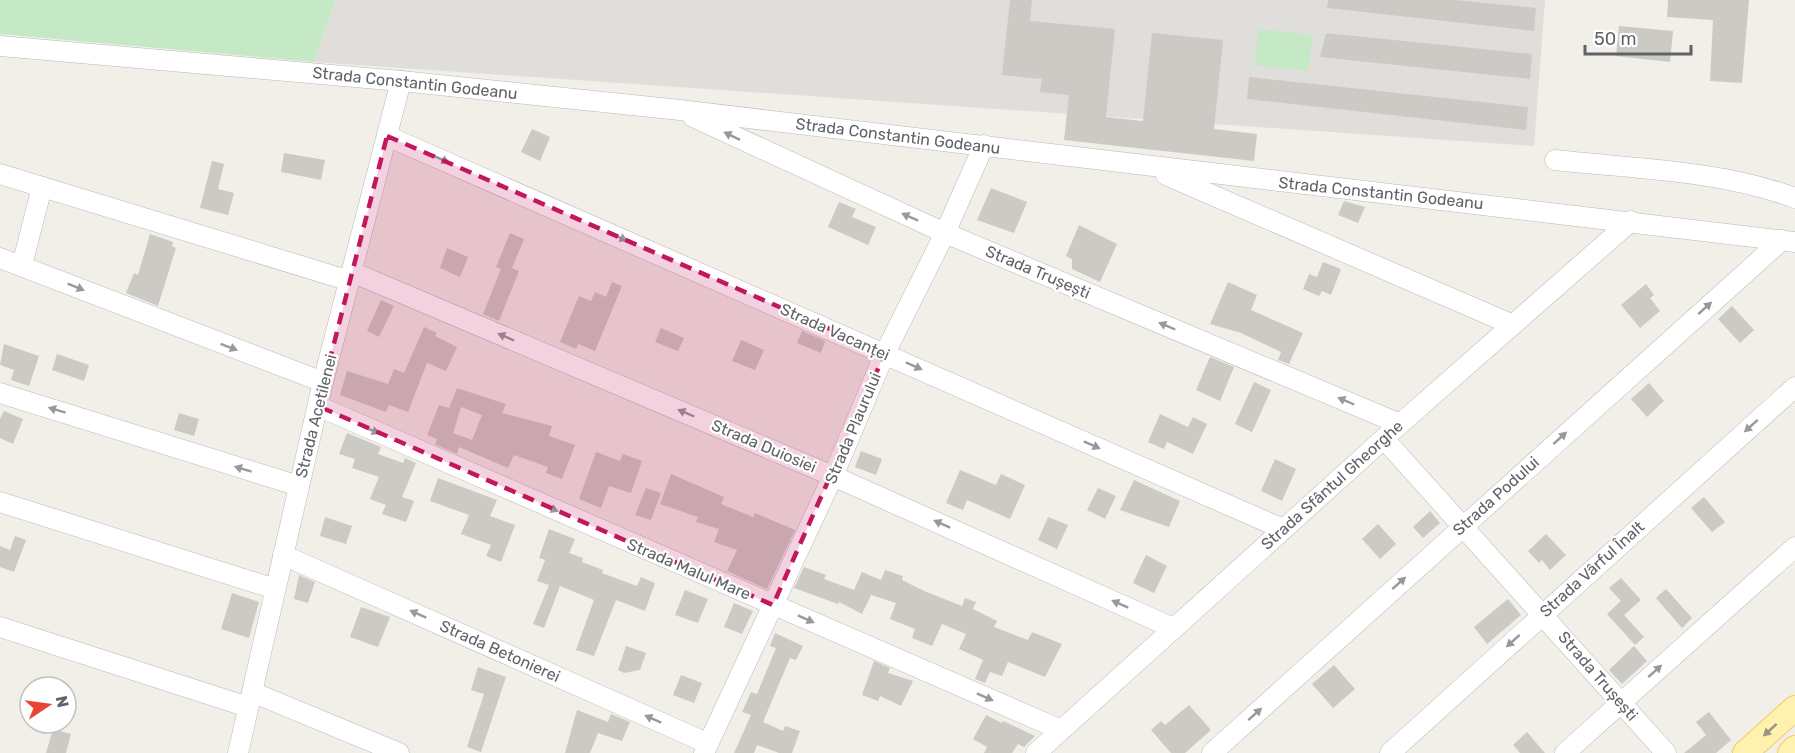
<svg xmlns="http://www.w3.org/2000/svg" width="1795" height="753" font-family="Rubik,sans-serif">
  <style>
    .industrial { fill: #e0deda }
    .green { fill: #c5e8c5 }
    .building { fill: #cccac5; fill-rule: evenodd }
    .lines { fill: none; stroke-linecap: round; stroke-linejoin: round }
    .minor-casing { stroke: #b5b8bc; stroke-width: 21 }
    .major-casing { stroke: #f2c960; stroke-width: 26 }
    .minor { stroke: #fff; stroke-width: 20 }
    .major { stroke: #fff2af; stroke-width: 24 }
    .oneway { fill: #979a9d }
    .oneway2 { fill: #979581 }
    .marked { fill: #c2185b; fill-opacity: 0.2; stroke: #c2185b; stroke-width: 4.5; stroke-dasharray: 12 8; stroke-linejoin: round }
    .labels { text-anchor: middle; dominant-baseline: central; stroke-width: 4.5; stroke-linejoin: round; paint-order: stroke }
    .street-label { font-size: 16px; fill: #5f6368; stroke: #fff }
  </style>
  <rect width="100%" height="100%" fill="#f1efe8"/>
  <path class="industrial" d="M335 0H1545L1534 146 314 62Z"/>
  <g class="green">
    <path d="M0 0H335L314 62 0 34Z"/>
    <path d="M1258 29 1313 35 1308 71 1255 65Z"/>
  </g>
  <g class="building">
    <path d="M1010 0H1032L1030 21 1115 29 1106 117 1143 121 1152 33 1223 40 1214 129 1257 134 1254 161 1064 140 1069 95 1040 92 1042 79 1002 75Z"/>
    <path d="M1328 0H1454L1536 8 1534 31 1327 8Z"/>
    <path d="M1668 0H1749L1742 83 1710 81 1713 20 1667 17Z"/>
    <path d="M1619 26 1673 31 1670 62 1616 56Z"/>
    <path d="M1326 33 1532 54 1530 79 1320 57Z"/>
    <path d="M1249 77 1528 107 1526 130 1247 99Z"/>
    <path d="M532 129 550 137 540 161 521 152Z"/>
    <path d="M284 153 325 160 321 180 281 172Z"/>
    <path d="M212 161 224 164 218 189 234 193 228 215 200 208Z"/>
    <path d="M991 188 1027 202 1014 233 977 220Z"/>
    <path d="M1344 201 1365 207 1358 223 1338 215Z"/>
    <path d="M839 202 856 209 852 217 876 227 868 245 828 227Z"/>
    <path d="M1079 225 1117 244 1100 282 1072 269V259L1066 256Z"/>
    <path d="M510 233 524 239 512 268 519 271 499 321 483 314 501 269 496 267Z"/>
    <path d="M150 234 173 242 172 246 176 248 158 306 126 293 134 273 138 275Z"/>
    <path d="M447 248 468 257 460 277 440 268Z"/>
    <path d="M1323 262 1341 269 1331 295 1322 291 1319 296 1303 289 1309 274 1317 277Z"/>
    <path d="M612 282 622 286 595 351 578 344 576 349 560 342 579 296 591 301 595 292 606 297Z"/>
    <path d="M1228 282 1257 295 1251 310 1303 333 1289 364 1278 360 1281 352 1241 333 1210 324Z"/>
    <path d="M1646 284 1654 295 1650 298 1660 311 1640 328 1621 305Z"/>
    <path d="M381 300 394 306 379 337 367 331Z"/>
    <path d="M1732 306 1754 330 1740 343 1718 319Z"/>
    <path d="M424 327 437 333 435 336 457 347 446 371 427 363 408 412 389 405 386 412 340 395 347 371 388 384 394 369 404 373Z"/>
    <path d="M661 328 684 338 678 351 655 342Z"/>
    <path d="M802 331 825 341 821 353 797 343Z"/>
    <path d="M741 340 764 350 755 370 732 361Z"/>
    <path d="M4 344 39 356 29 386 11 380 14 370 0 365Z"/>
    <path d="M57 354 89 365 84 381 52 370Z"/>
    <path d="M1210 357 1234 367 1220 401 1196 390Z"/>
    <path d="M1254 382 1271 390 1252 432 1235 424Z"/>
    <path d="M1649 383 1664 401 1647 417 1631 399Z"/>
    <path d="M457 388 506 404 502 413 552 426 549 436 575 445 562 479 546 473 548 467 514 455 508 468 459 447 457 454 435 444 437 439 427 435 439 405 449 408ZM461 407 482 415 472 440 453 433Z"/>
    <path d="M4 411 23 419 13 444 0 438V419Z"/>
    <path d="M179 413 199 419 194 436 174 430Z"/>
    <path d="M1160 414 1188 427 1193 417 1207 424 1193 454 1167 442 1164 449 1148 442Z"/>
    <path d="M347 433 381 447 378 454 403 463 405 458 416 463 402 497 414 501 406 522 382 514 386 505 370 499 379 477 352 468 355 459 339 454Z"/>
    <path d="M861 451 882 459 876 475 855 467Z"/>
    <path d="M596 452 620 461 623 454 642 461 631 493 609 486 601 508 579 499Z"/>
    <path d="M1275 459 1296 469 1282 501 1261 491Z"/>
    <path d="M960 470 996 485 1001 474 1025 485 1010 519 967 500 963 510 946 503Z"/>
    <path d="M671 474 724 497 721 504 753 517 755 513 795 530 767 589 727 571 737 550 714 542 719 529 696 522 698 517 660 504Z"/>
    <path d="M438 478 497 500 490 516 515 525 501 562 486 556 491 545 461 534 469 515 430 501Z"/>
    <path d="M1134 480 1180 501 1169 527 1120 510Z"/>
    <path d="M646 488 661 493 651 520 635 515Z"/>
    <path d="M1098 488 1116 496 1105 519 1087 510Z"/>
    <path d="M1704 497 1725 522 1712 532 1691 508Z"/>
    <path d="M1430 511 1440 523 1423 538 1413 527Z"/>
    <path d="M325 517 352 526 346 544 320 536Z"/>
    <path d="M1048 517 1068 525 1057 549 1038 540Z"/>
    <path d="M1378 524 1396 544 1380 559 1362 539Z"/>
    <path d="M549 529 575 539 569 553 583 558 582 562 603 570 602 573 637 586 641 577 655 583 645 611 616 600 594 656 576 650 594 600 560 586 544 628 533 624 549 585 537 581 545 560 539 558Z"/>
    <path d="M1546 534 1566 555 1550 570 1542 560 1539 563 1528 551Z"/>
    <path d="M15 536 26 540 14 572 0 567V546L10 550Z"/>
    <path d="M1146 555 1167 566 1154 593 1133 583Z"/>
    <path d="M804 567 826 575 824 579 854 590 862 572 881 580 885 570 903 576 902 580 924 591 962 606 965 598 976 602 973 609 997 621 994 627 1028 640 1032 632 1062 644 1045 677 1008 662 1002 676 990 672 985 683 975 679 983 660 959 649 966 634 942 624 932 646 912 638 915 629 890 619 896 603 871 595 862 614 839 602 838 604 794 588Z"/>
    <path d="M299 575 315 582 308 603 294 599Z"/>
    <path d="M1621 578 1641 600 1624 615 1644 637 1635 645 1607 614 1621 601 1609 588Z"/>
    <path d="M1666 589 1692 618 1682 628 1656 598Z"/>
    <path d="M685 590 708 599 698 623 675 615Z"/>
    <path d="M232 593 259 602 249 638 221 629Z"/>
    <path d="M1508 599 1521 615 1487 644 1474 627Z"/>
    <path d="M734 603 753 611 742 634 724 627Z"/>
    <path d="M361 607 390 617 378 647 350 637Z"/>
    <path d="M775 633 803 646 796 660 790 658 763 722 783 731 785 726 800 731 792 753H779L757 745 754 753H734L751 715 742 712 751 692 757 694 776 648 770 646Z"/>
    <path d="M626 646 646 653 640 670 624 673 618 670Z"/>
    <path d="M1634 646 1647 661 1622 684 1609 670Z"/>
    <path d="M874 661 890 668 888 673 913 681 901 706 880 696 878 701 862 695Z"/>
    <path d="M1334 665 1355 689 1333 708 1312 684Z"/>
    <path d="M478 667 506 677 481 752 467 747 484 694 471 690Z"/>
    <path d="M681 675 702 683 694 703 673 695Z"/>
    <path d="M1189 705 1211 730 1185 753H1171L1151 730 1161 721 1165 725Z"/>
    <path d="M577 710 608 722 611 714 630 722 622 741 598 733 590 753H565Z"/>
    <path d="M1709 712 1731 740 1716 753H1684L1706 735 1696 722Z"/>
    <path d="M986 715 1002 723 1003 721 1035 736 1024 747 1018 744 1012 753H984L987 747 973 739Z"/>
    <path d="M53 729 71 734 66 753H46Z"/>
    <path d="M1527 732 1545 753H1520L1513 745Z"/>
  </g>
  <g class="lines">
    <g class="minor-casing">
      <g id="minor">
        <path d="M0 46 401 81 680 110 1795 242"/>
        <path d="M693 117 945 233 1400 424"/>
        <path d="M387 136 1283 529"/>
        <path d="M1555 160C1635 169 1719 170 1795 198"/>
        <path d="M0 174 350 281"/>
        <path d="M1166 175 1513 325"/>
        <path d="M0 258 323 382"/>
        <path d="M22 265 42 187"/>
        <path d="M352 272 833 476 1173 628"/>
        <path d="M0 393 299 486"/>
        <path d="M318 406 1061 730"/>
        <path d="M1385 440 1666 753"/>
        <path d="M0 502 275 589"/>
        <path d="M283 555 707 743"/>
        <path d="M0 627 248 707"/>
        <path d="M252 692 399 753"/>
        <path d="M238 753 323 382 401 81"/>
        <path d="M704 753 833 476 885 353 945 233 984 145"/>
        <path d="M1036 753 1400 424 1631 221"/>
        <path d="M1212 753 1782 240"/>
        <path d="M1390 753 1795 387"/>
        <path d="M1565 753 1795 547"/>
      </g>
    </g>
    <g class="major-casing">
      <g id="major">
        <path d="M1745 753 1795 708"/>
        <path d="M1790 753 1795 748"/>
      </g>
    </g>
    <use href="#minor" class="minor"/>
    <use href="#major" class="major"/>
  </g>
  <defs><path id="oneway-solid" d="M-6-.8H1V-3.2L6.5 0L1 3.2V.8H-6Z" transform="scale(1.5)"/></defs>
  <g class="oneway">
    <use href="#oneway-solid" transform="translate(732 136) rotate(-154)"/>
    <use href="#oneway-solid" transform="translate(441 159) rotate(24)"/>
    <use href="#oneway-solid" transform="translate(910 217) rotate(-156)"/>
    <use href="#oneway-solid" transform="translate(619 237) rotate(24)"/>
    <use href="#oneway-solid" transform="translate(76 287) rotate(22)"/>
    <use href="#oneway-solid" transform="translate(1705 308) rotate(-42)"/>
    <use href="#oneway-solid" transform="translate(1167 326) rotate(-157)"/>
    <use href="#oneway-solid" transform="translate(506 337) rotate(-157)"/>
    <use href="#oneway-solid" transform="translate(229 347) rotate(21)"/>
    <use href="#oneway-solid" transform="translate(914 366) rotate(24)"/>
    <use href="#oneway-solid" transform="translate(1346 401) rotate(-157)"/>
    <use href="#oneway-solid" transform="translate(57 410) rotate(-163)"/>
    <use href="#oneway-solid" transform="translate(686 413) rotate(-157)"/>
    <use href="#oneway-solid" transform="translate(1751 426) rotate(138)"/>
    <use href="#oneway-solid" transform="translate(371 430) rotate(24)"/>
    <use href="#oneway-solid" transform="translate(1560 438) rotate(-42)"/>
    <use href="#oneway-solid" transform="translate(1092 445) rotate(24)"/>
    <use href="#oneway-solid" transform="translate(243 469) rotate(-163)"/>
    <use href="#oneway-solid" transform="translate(550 508) rotate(23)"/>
    <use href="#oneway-solid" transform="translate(942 524) rotate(-156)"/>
    <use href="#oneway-solid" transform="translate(1399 583) rotate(-42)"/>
    <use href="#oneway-solid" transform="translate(1120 604) rotate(-156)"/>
    <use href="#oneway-solid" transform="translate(418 614) rotate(-156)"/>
    <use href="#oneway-solid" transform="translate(806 619) rotate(24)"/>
    <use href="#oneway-solid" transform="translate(1513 641) rotate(138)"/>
    <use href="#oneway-solid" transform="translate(1655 671) rotate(-42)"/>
    <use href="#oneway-solid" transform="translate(985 697) rotate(24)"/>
    <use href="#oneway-solid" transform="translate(1255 714) rotate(-42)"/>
    <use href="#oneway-solid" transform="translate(653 719) rotate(-156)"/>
  </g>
  <use class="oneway2" href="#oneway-solid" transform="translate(1770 730) rotate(138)"/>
  <path class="marked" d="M387 136 885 353 773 605 318 406Z"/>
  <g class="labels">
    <g class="street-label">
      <text transform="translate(415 83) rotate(6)">Strada Constantin Godeanu</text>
      <text transform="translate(898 136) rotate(7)">Strada Constantin Godeanu</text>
      <text transform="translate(1381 193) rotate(6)">Strada Constantin Godeanu</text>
      <text transform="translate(1038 272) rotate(23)">Strada Trușești</text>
      <text transform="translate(835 332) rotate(24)">Strada Vacanței</text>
      <text transform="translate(316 416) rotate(-76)">Strada Acetilenei</text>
      <text transform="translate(853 428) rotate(-67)">Strada Plaurului</text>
      <text transform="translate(764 446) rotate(23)">Strada Duiosiei</text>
      <text transform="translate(1332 485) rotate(-42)">Strada Sfântul Gheorghe</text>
      <text transform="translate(1496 496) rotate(-42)">Strada Podului</text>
      <text transform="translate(689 569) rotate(23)">Strada Malul Mare</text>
      <text transform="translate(1592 569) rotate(-42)">Strada Vârful Înalt</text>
      <text transform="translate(500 651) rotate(24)">Strada Betonierei</text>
      <text transform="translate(1598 676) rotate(49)">Strada Trușești</text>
    </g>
  </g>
  <g transform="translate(48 705) rotate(77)"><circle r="28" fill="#ffffff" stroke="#bfc1c3" stroke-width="1.5"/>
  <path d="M0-4.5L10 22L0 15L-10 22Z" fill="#ea4335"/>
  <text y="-9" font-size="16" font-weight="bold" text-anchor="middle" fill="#5f6368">N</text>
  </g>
  <path d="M1585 45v9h106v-9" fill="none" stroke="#5f6368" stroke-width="3"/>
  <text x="1594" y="45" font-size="18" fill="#5f6368" stroke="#ffffff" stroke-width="4.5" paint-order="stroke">50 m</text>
</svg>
